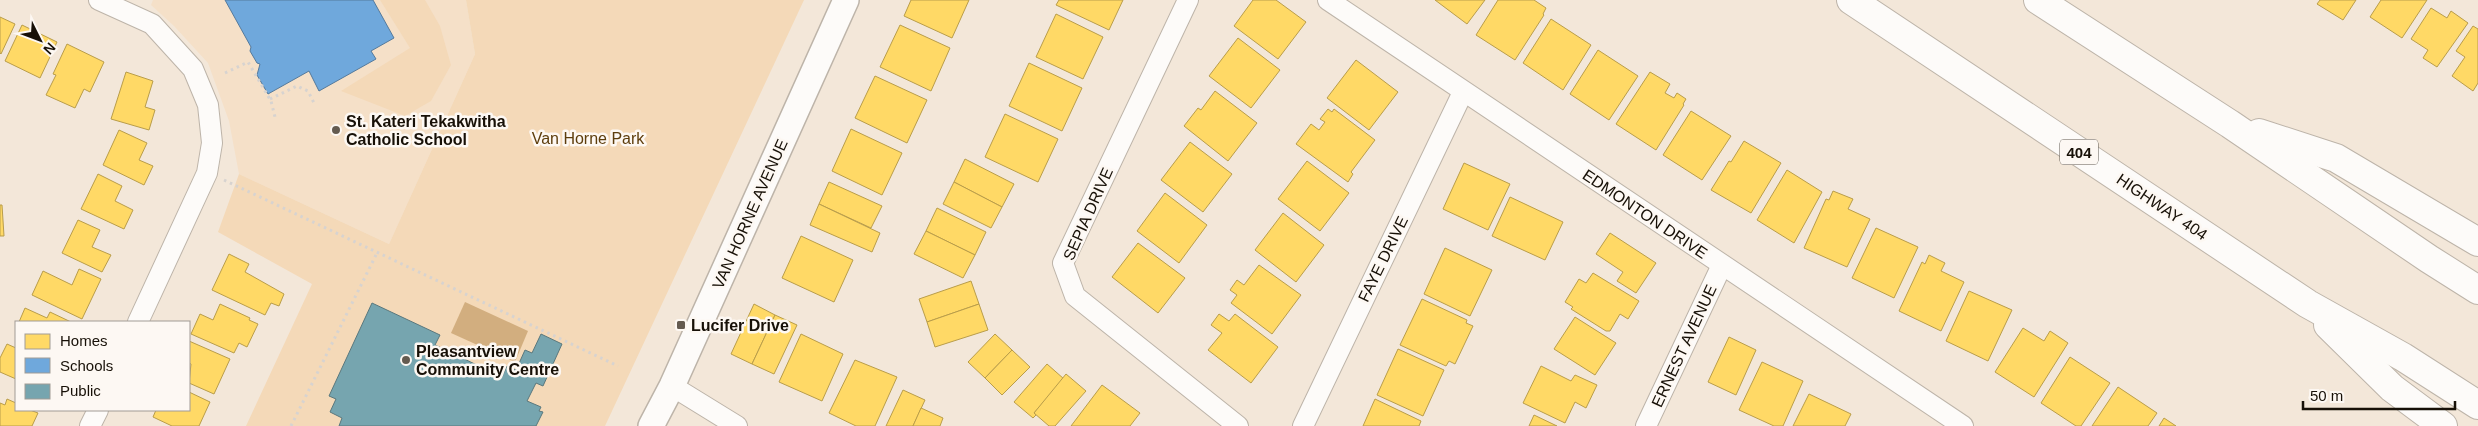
<svg xmlns="http://www.w3.org/2000/svg" width="2478" height="426" font-family="Arial,sans-serif">
  <style>
    .built { fill: #f5e0c8 }
    .green { fill: #f4d9b8 }
    .water { fill: #d2ae7f }
    .homes { fill: #ffd966; stroke: #b99d4a }
    .schools { fill: #6fa8dc; stroke: #557a9c }
    .public { fill: #76a5af; stroke: #5a787d }
    .lines { fill: none; stroke-linecap: round; stroke-linejoin: round }
    .minor-casing { stroke: #bdb4a9; stroke-width: 22 }
    .tertiary-casing { stroke: #bdb4a9; stroke-width: 28 }
    .motorway-casing { stroke: #bdb4a9; stroke-width: 30 }
    .path { stroke: #d7d3d0; stroke-width: 3; stroke-dasharray: 2.5 4; stroke-linecap: butt }
    .minor { stroke: #fdfbf9; stroke-width: 20 }
    .tertiary { stroke: #fdfbf9; stroke-width: 25 }
    .motorway { stroke: #fdfbf9; stroke-width: 28 }
    .poi-dot { fill: #645b50; stroke: #fdf8f3; stroke-width: 2 }
    .labels { text-anchor: middle; dominant-baseline: central; stroke-width: 5; stroke-linejoin: round; paint-order: stroke }
    .shield { fill: #fdf8f3; stroke: #5c564e; stroke-width: 1 }
    .shield-label { font-size: 15px; font-weight: bold; fill: #171007 }
    .poi-label { font-size: 16px; font-weight: bold; fill: #171007; stroke: #fdf8f3; text-anchor: start }
    .park-label { font-size: 16px; fill: #5d3d0c; stroke: #fdf8f3 }
    .street-label { font-size: 16px; fill: #171007; stroke: #fdf8f3 }
  </style>
  <rect width="100%" height="100%" fill="#f3e7d9"/>
  <path class="built" d="M153 0H466L475 54 389 244 239 174 229 121 208 63 174 26 151 5Z"/>
  <g class="green">
    <path d="M380 0H425L440 26 451 65 431 101 405 116 341 91 410 48Z"/>
    <path d="M466 0H804L605 426H246L312 284 218 232 239 174 389 244 475 54Z"/>
  </g>
  <path class="water" d="M465 302 528 331 515 362 451 333Z"/>
  <g class="homes">
    <path d="M911 0H969L952 38 904 16Z"/>
    <path d="M1059 0H1123L1109 30 1056 5Z"/>
    <path d="M1253 0H1276L1306 22 1278 59 1234 26Z"/>
    <path d="M1435 0H1485L1467 24Z"/>
    <path d="M1498 0H1534L1546 8 1543 14 1544 15 1515 60 1476 35Z"/>
    <path d="M2320 0H2356L2343 20 2317 4Z"/>
    <path d="M2381 0H2427L2402 38 2370 17Z"/>
    <path d="M2431 8 2447 18 2451 11 2468 23 2437 67 2423 58 2428 50 2411 39Z"/>
    <path d="M1056 14 1103 37 1083 79 1036 57Z"/>
    <path d="M0 17 15 24 1 54 0 53Z"/>
    <path d="M1551 19 1591 45 1563 90 1523 63Z"/>
    <path d="M22 25 57 42 40 78 5 61Z"/>
    <path d="M900 25 950 48 931 91 880 67Z"/>
    <path d="M2473 26 2478 29V83L2473 91 2452 76 2465 57 2456 51Z"/>
    <path d="M1238 38 1280 70 1251 108 1209 76Z"/>
    <path d="M67 44 104 62 90 92 84 89 75 108 46 95 56 75 53 74Z"/>
    <path d="M1598 50 1638 76 1609 120 1570 94Z"/>
    <path d="M1356 60 1398 92 1369 130 1327 98Z"/>
    <path d="M1029 63 1082 88 1062 131 1009 106Z"/>
    <path d="M126 72 153 81 145 107 155 110 149 130 111 119Z"/>
    <path d="M1650 72 1670 84 1665 93 1674 98 1677 93 1686 99 1683 104 1684 105 1656 150 1616 124Z"/>
    <path d="M875 76 927 100 907 143 855 118Z"/>
    <path d="M1215 91 1257 123 1228 161 1184 126 1198 108 1201 110Z"/>
    <path d="M1328 109 1332 112 1334 109 1375 140 1351 172 1353 174 1348 182 1296 144 1311 124 1319 130 1325 122 1320 119Z"/>
    <path d="M1691 111 1731 136 1702 180 1663 155Z"/>
    <path d="M1005 114 1058 139 1038 182 985 157Z"/>
    <path d="M851 129 902 153 882 195 832 171Z"/>
    <path d="M119 130 147 143 139 160 153 166 144 185 103 165Z"/>
    <path d="M1744 141 1781 163 1751 213 1711 190 1729 161 1731 162Z"/>
    <path d="M1190 142 1232 174 1203 212 1161 180Z"/>
    <path d="M965 159 1014 184 1002 207 954 182Z"/>
    <path d="M1307 161 1349 193 1320 231 1278 199Z"/>
    <path d="M1464 163 1510 184 1488 230 1443 209Z"/>
    <path d="M1787 170 1822 192 1794 243 1757 220Z"/>
    <path d="M98 174 122 186 115 201 133 210 124 229 81 209Z"/>
    <path d="M829 182 882 206 871 228 819 204Z"/>
    <path d="M954 182 1002 207 991 228 943 204Z"/>
    <path d="M1833 191 1853 199 1848 209 1870 219 1847 267 1804 248 1826 199 1829 200Z"/>
    <path d="M1165 193 1207 225 1179 263 1137 231Z"/>
    <path d="M1510 197 1563 222 1545 260 1492 236Z"/>
    <path d="M819 204 880 233 872 252 810 225Z"/>
    <path d="M0 205H2L4 236H0Z"/>
    <path d="M937 208 986 232 975 255 926 231Z"/>
    <path d="M1283 213 1324 245 1296 282 1255 250Z"/>
    <path d="M78 220 100 230 92 247 111 255 102 272 62 253Z"/>
    <path d="M1876 228 1918 247 1894 298 1852 278Z"/>
    <path d="M926 231 975 255 963 278 914 254Z"/>
    <path d="M1610 233 1656 263 1636 293 1617 281 1623 272 1596 254Z"/>
    <path d="M801 236 853 260 834 302 782 278Z"/>
    <path d="M1138 243 1185 278 1158 313 1112 277Z"/>
    <path d="M1445 248 1492 270 1470 316 1424 294Z"/>
    <path d="M229 254 249 264 245 272 284 294 279 306 271 303 265 315 212 290Z"/>
    <path d="M1929 255 1945 263 1941 271 1964 282 1941 331 1899 311 1922 262 1925 264Z"/>
    <path d="M1259 265 1301 295 1272 334 1231 303 1237 295 1230 290 1237 280 1244 285Z"/>
    <path d="M79 269 101 279 82 319 32 295 43 271 72 285Z"/>
    <path d="M1593 273 1639 301 1628 319 1620 314 1610 331H1606L1571 309 1573 307 1565 302 1579 279 1586 283Z"/>
    <path d="M971 281 979 304 927 322 919 299Z"/>
    <path d="M1969 291 2012 310 1988 361 1946 341Z"/>
    <path d="M1422 299 1467 320 1466 323 1473 326 1455 364 1449 361 1446 366 1400 345Z"/>
    <path d="M220 304 250 318 249 320 258 324 247 347 239 343 234 353 191 334 200 314 213 320Z"/>
    <path d="M754 304 775 315 752 364 731 354Z"/>
    <path d="M979 304 988 330 935 347 927 322Z"/>
    <path d="M25 308 47 318 50 312 71 322H19Z"/>
    <path d="M1219 314 1229 321 1235 314 1278 347 1251 383 1208 350 1222 333 1211 325Z"/>
    <path d="M775 315 797 325 774 374 752 364Z"/>
    <path d="M1575 317 1616 343 1595 375 1554 349Z"/>
    <path d="M2023 328 2044 341 2050 331 2068 343 2034 397 1995 372Z"/>
    <path d="M801 334 843 354 822 401 779 382Z"/>
    <path d="M995 334 1012 350 985 378 968 362Z"/>
    <path d="M1729 337 1756 350 1736 395 1708 382Z"/>
    <path d="M189 341 230 359 214 394 189 383 191 364 189 363Z"/>
    <path d="M7 344 16 348V379L0 372V358Z"/>
    <path d="M1398 349 1444 370 1423 416 1377 395Z"/>
    <path d="M1012 350 1030 367 1002 395 985 378Z"/>
    <path d="M2070 357 2110 383 2081 426H2076L2041 403Z"/>
    <path d="M855 360 897 377 875 426H856L829 413Z"/>
    <path d="M1762 362 1803 381 1783 426H1774L1739 410Z"/>
    <path d="M1047 364 1064 379 1034 413 1036 415 1033 418 1014 402Z"/>
    <path d="M1541 366 1571 381 1575 375 1597 385 1586 408 1575 402 1565 423 1523 403Z"/>
    <path d="M1066 374 1086 391 1055 426H1049L1034 413Z"/>
    <path d="M1102 385 1140 413 1130 426H1071Z"/>
    <path d="M2118 387 2157 413 2148 426H2092Z"/>
    <path d="M903 390 925 400 913 426H886Z"/>
    <path d="M189 392 210 402 199 426H172L153 417 156 410H189Z"/>
    <path d="M1809 394 1851 414 1845 426H1793Z"/>
    <path d="M7 399 16 403V410H30L38 413 32 426H0V403L5 405Z"/>
    <path d="M1375 399 1421 421 1419 426H1363Z"/>
    <path d="M921 408 943 418 940 426H913Z"/>
    <path d="M1534 415 1557 426H1529Z"/>
    <path d="M2164 418 2176 426H2159Z"/>
  </g>
  <path class="schools" d="M225 0H373L394 38 371 51 376 59 319 91 309 71 268 94 257 75 260 64 257 63 250 51 251 47Z"/>
  <path class="public" d="M372 303 440 335 435 345 502 377 507 366 516 370 525 350 532 353 541 334 562 344 543 386 536 383 527 401 541 407 539 411 543 412 536 426H339L342 418 330 412 336 399 329 396Z"/>
  <g class="lines">
    <g class="minor-casing">
      <g id="minor">
        <path d="M99 0 152 24 193 69 208 105 212 143 207 173 138 322"/>
        <path d="M1188 0 1063 263 1075 296 1238 426"/>
        <path d="M1328 0 1963 426"/>
        <path d="M672 386 737 426"/>
        <path d="M90 426 98 410"/>
        <path d="M1303 426 1463 92"/>
        <path d="M1646 426 1722 265"/>
      </g>
    </g>
    <g class="tertiary-casing">
      <path id="tertiary" d="M651 426 672 386 846 0"/>
    </g>
    <g class="motorway-casing">
      <g id="motorway">
        <path d="M1851 0 2308 304 2403 357 2478 405"/>
        <path d="M2038 0 2230 124 2429 259 2478 290"/>
        <path d="M2259 133 2336 158 2478 242"/>
        <path d="M2328 325 2392 388 2443 426"/>
      </g>
    </g>
    <g class="path">
      <path d="M225 73 248 62 271 101 275 117"/>
      <path d="M270 99 297 86 308 91 314 103"/>
      <path d="M224 180 618 366"/>
      <path d="M291 426 377 253"/>
    </g>
    <use href="#minor" class="minor"/>
    <use href="#tertiary" class="tertiary"/>
    <use href="#motorway" class="motorway"/>
  </g>
  <g class="poi-dot">
    <circle cx="336" cy="130" r="5"/>
    <rect x="676" y="320" width="10" height="10" rx="2.5"/>
    <circle cx="406" cy="360" r="5"/>
  </g>
  <g class="labels">
    <rect class="shield" x="2060" y="139.5" width="38" height="25" rx="4"/>
    <g class="shield-label">
      <text x="2079" y="152">404</text>
    </g>
    <g class="poi-label">
      <text x="346" y="121">St. Kateri Tekakwitha<tspan x="346" dy="18">Catholic School</tspan></text>
      <text x="691" y="325">Lucifer Drive</text>
      <text x="416" y="351">Pleasantview<tspan x="416" dy="18">Community Centre</tspan></text>
    </g>
    <g class="park-label">
      <text x="588" y="138">Van Horne Park</text>
    </g>
    <g class="street-label">
      <text transform="translate(2162 207) rotate(34)">HIGHWAY 404</text>
      <text transform="translate(750 214) rotate(-66)">VAN HORNE AVENUE</text>
      <text transform="translate(1088 214) rotate(-66)">SEPIA DRIVE</text>
      <text transform="translate(1645 214) rotate(34)">EDMONTON DRIVE</text>
      <text transform="translate(1383 259) rotate(-64)">FAYE DRIVE</text>
      <text transform="translate(1684 346) rotate(-65)">ERNEST AVENUE</text>
    </g>
  </g>
  <rect x="15" y="321" width="175" height="90" fill="#fdf8f3" stroke="#a19b95"/>
  <rect x="25" y="334" width="25" height="15" fill="#ffd966" stroke="#a19b95"/>
  <text x="60" y="346" font-size="15" fill="#171007">Homes</text>
  <rect x="25" y="358" width="25" height="15" fill="#6fa8dc" stroke="#a19b95"/>
  <text x="60" y="371" font-size="15" fill="#171007">Schools</text>
  <rect x="25" y="384" width="25" height="15" fill="#76a5af" stroke="#a19b95"/>
  <text x="60" y="396" font-size="15" fill="#171007">Public</text>
  <g transform="translate(40 40) rotate(132)" stroke="#fdf8f3" stroke-width="4" paint-order="stroke">
  <path d="M0-4L9 19L0 12L-9 19Z" fill="#171007"/>
  <text y="-8" font-size="14" font-weight="bold" text-anchor="middle" fill="#171007">N</text>
  </g>
  <path d="M2303 401v8h152v-8" fill="none" stroke="#171007" stroke-width="2.5"/>
  <text x="2310" y="401" font-size="15" fill="#171007" stroke="#fdf8f3" stroke-width="4" paint-order="stroke">50 m</text>
</svg>
